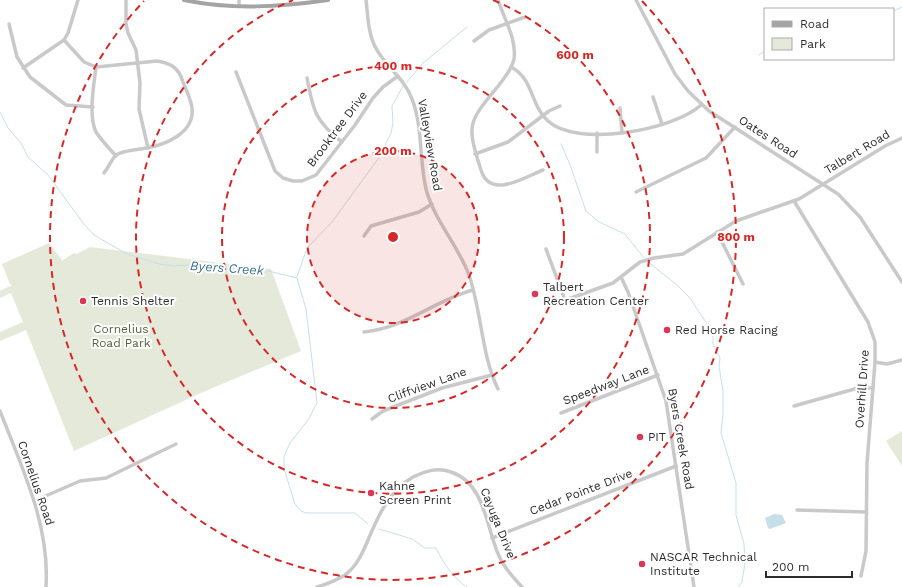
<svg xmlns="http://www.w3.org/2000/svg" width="902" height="587" font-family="'Work Sans',sans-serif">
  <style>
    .green { fill: #e4e9da }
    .water { fill: #c7dfe8 }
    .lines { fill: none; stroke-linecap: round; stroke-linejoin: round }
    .stream { stroke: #c7dfe8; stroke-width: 1 }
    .minor { stroke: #c9c9c9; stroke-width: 3.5 }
    .major { stroke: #a4a4a4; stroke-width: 4 }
    .ring { fill: none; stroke: #d62828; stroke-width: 2; stroke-dasharray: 7 5 }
    .poi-dot { fill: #d93858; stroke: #fff; stroke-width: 1.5 }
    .labels { text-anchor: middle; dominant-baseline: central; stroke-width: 4; stroke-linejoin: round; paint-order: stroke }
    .street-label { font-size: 12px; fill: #2c2c2c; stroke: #fff }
    .poi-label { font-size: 12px; fill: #2c2c2c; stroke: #fff; text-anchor: start }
    .park-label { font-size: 12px; fill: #54643d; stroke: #fff }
    .water-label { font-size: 13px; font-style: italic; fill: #407588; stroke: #fff }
    .centre { fill: #d62828; stroke: #fff; stroke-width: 2 }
    .ring-label { font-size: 12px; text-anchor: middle; font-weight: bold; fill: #d62828; stroke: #fff; stroke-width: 4; stroke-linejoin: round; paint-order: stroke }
  </style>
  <rect width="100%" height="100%" fill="#fff"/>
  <g class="green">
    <path d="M49 243 62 260 60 262 74 253 77 254 90 247 271 269 301 351 203 392 74 451 26 330 0 341V332L23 322 11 293 0 298V291L12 285 10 284 2 264Z"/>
    <path d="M902 431V466L886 441Z"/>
  </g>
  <path class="water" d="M774 514 782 515 786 523 770 529 768 528 765 518Z"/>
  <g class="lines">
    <g class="stream">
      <path d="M893 11 902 7"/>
      <path d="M759 55 765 51"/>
      <path d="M406 83 423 63 467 27"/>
      <path d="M0 112 8 128 21 143 28 157 48 175 83 223 94 235 127 254 159 264 174 266 191 265 219 268H256L297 278"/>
      <path d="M561 144 569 162 586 211 599 222 625 234 644 258"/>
      <path d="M647 261 677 285 690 298 713 333V344L720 358 719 366 723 391V414L721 433 736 483V515L744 544 745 563 742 582 738 587"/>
      <path d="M297 277 307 248 332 222 378 159 391 133 393 123 392 106 403 86"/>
      <path d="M297 278 306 309 317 403 308 420 290 443 284 456V469L295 504 301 511 306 513H355L368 524"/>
      <path d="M379 529 412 539 425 548H436C444 564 453 578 467 587"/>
    </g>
    <g class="minor">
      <path d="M126 0V24L128 33 136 50 140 83 139 109 148 148"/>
      <path d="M239 0V6"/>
      <path d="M366 0C368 16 368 36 377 50 387 68 405 79 412 99 423 127 419 159 426 189 434 220 458 245 469 275 482 313 481 354 498 389"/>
      <path d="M498 0C504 18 517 40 514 59 512 69 505 77 499 85 468 123 466 123 481 170 490 200 525 177 543 170"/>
      <path d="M636 0 675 74 688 91 709 111 838 194 860 217 902 282"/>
      <path d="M9 24 17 57 30 77 66 105 93 107"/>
      <path d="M64 40 84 62 96 67 157 61C171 63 179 68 183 82 186 90 191 99 192 108 195 133 165 145 146 148 137 150 124 150 116 155 112 159 108 168 104 173"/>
      <path d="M474 41 489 30 525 17"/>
      <path d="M96 67C94 84 88 116 96 132 101 140 109 148 116 156"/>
      <path d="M511 67C534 79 530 105 548 121 577 148 674 130 701 105"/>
      <path d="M23 68 64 40 68 33 78 0"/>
      <path d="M236 72 275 171 283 178 293 181H302L316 175 355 125 373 98 383 87 398 76"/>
      <path d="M307 78C313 110 315 121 342 142"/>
      <path d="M653 97 662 124"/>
      <path d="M620 108 622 133"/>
      <path d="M597 133V152"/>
      <path d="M475 154 508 142 549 111 560 106"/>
      <path d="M636 192 706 158 735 127"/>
      <path d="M794 201 868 322 875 342V362L867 463 866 551 861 576"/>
      <path d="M717 232 743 284"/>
      <path d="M364 236 371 226 419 212 432 204"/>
      <path d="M546 249 565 300"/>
      <path d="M621 277 628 292 666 401 694 587"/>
      <path d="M549 306 613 283 640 262 654 258 683 254 736 221 799 199 885 146 902 138"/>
      <path d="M364 332C408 327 433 301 473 290"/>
      <path d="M875 362 887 364 902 360"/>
      <path d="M794 406 858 388H873"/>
      <path d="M0 411C22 468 50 525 46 587"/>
      <path d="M561 413 658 375"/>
      <path d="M372 419 383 411 442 388 492 375"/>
      <path d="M34 501 80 481 106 478 176 444"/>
      <path d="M797 510 866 512"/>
      <path d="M492 538 676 466"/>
      <path d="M317 587C327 584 337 580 345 575 357 566 363 552 368 540 379 514 389 491 413 477 426 471 437 467 451 472 485 483 486 527 499 556 504 568 513 577 522 587"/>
    </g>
    <path class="major" d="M184 0C232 10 280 7 328 0"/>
  </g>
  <circle cx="393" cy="237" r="86" fill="#d62828" fill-opacity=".12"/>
  <g class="ring">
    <circle cx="393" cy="237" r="86"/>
    <circle cx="393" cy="237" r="171"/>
    <path d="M493 0A257 257 0 1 1 293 0"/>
    <path d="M642 1A343 343 0 1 1 144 1"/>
  </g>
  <g class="poi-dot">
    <circle cx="535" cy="294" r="4"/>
    <circle cx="83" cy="301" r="4"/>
    <circle cx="667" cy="330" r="4"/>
    <circle cx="640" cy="437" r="4"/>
    <circle cx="371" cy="493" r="4"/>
    <circle cx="642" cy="564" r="4"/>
  </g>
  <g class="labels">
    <g class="street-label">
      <text transform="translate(337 129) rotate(-53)">Brooktree Drive</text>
      <text transform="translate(768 137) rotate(33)">Oates Road</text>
      <text transform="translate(430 145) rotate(80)">Valleyview Road</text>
      <text transform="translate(857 152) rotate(-31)">Talbert Road</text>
      <text transform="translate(427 385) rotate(-20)">Cliffview Lane</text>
      <text transform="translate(606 385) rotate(-21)">Speedway Lane</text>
      <text transform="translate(862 389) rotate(-86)">Overhill Drive</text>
      <text transform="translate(681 439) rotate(80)">Byers Creek Road</text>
      <text transform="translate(36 483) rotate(71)">Cornelius Road</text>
      <text transform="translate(581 492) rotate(-21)">Cedar Pointe Drive</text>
      <text transform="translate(498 523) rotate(68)">Cayuga Drive</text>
    </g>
    <g class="poi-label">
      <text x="543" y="287">Talbert<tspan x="543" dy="14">Recreation Center</tspan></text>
      <text x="91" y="301">Tennis Shelter</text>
      <text x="675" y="330">Red Horse Racing</text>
      <text x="648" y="437">PIT</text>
      <text x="379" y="486">Kahne<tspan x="379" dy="14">Screen Print</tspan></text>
      <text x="650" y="557">NASCAR Technical<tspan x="650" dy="14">Institute</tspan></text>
    </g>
    <g class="park-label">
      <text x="121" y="329">Cornelius<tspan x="121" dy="14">Road Park</tspan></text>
    </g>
    <g class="water-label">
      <text transform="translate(227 268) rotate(4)">Byers Creek</text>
    </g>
  </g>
  <circle cx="393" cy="237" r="6" class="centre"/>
  <g class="ring-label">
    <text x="575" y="59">600 m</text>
    <text x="393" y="70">400 m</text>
    <text x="393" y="155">200 m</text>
    <text x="736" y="241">800 m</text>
  </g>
  <rect x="764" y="8" width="130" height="52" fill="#ffffff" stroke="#ababab"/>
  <rect x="772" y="21" width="20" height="6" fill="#a4a4a4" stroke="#ababab"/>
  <text x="800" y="28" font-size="12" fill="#2c2c2c">Road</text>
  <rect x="772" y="38" width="20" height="12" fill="#e4e9da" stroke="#ababab"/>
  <text x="800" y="48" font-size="12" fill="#2c2c2c">Park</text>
  <path d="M766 571v6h86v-6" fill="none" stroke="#2c2c2c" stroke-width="2"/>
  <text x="772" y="571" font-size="12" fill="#2c2c2c" stroke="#ffffff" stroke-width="3" paint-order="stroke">200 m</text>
</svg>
